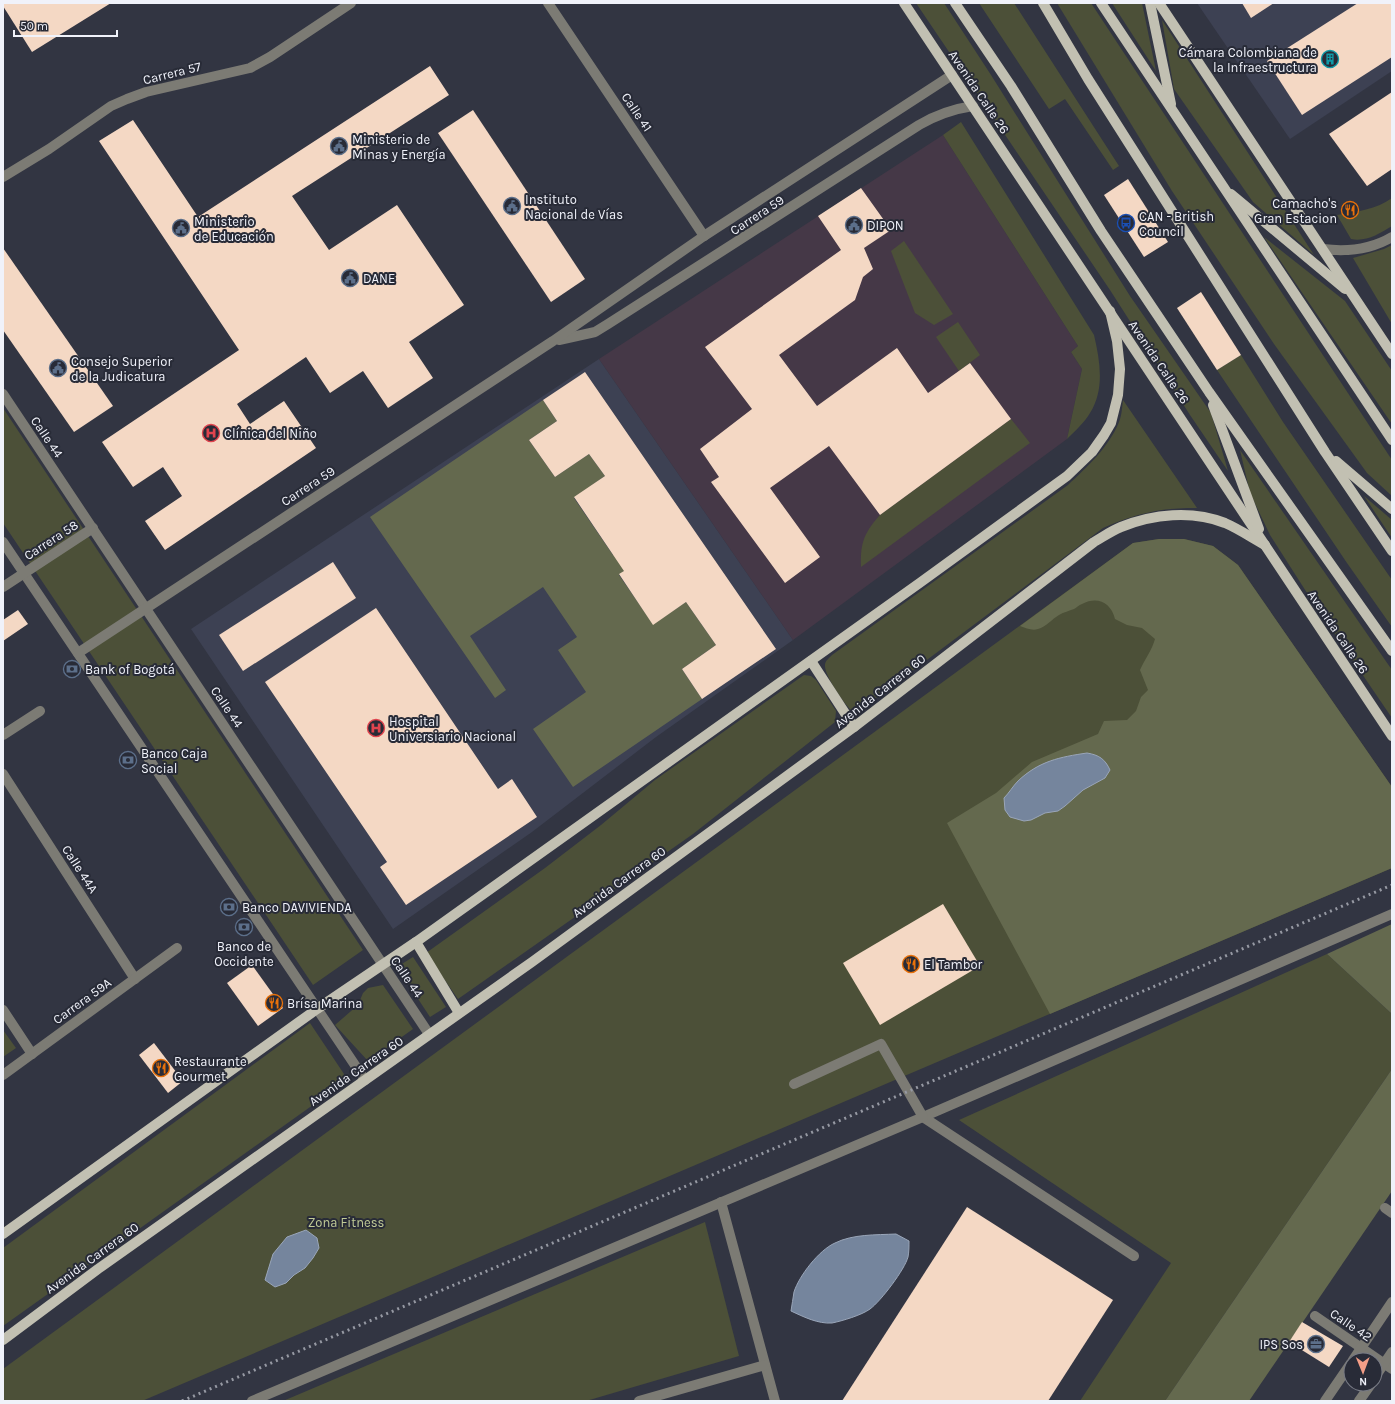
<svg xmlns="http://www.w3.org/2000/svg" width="1395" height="1404" font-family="Karla,sans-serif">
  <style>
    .built { fill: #3d4153 }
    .medical { fill: #453847 }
    .green { fill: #4c5038 }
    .forest { fill: #64694e }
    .water { fill: #75859d; stroke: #9aa6b9 }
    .building { fill: #f4d8c4 }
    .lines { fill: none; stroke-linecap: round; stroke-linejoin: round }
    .minor { stroke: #7c7b74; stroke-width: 10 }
    .major { stroke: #c2c0b2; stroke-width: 10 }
    .rail { stroke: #9699a3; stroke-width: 3; stroke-dasharray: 2 4; stroke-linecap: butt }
    .labels { text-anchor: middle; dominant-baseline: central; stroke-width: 4; stroke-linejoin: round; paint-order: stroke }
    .poi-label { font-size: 13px; fill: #f0f2fa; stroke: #282b37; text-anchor: start }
    .street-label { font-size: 13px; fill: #f0f2fa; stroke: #282b37 }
    .park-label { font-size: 13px; fill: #c1cb96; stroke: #282b37 }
  </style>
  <rect width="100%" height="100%" fill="#323542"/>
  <g class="built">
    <path d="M1197 3H1392V71L1290 139Z"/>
    <path d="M599 359 793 640 656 737 532 832 393 929 191 629Z"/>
  </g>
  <path class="medical" d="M943 135 1078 346 1071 352 1082 369 1067 439 793 640 599 359Z"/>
  <g class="green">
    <path d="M916 3H944L991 75 1130 296 1211 413 1228 471 1190 415 1110 290Z"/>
    <path d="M979 3H1014L1119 166 1113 170 1065 99 1049 109Z"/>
    <path d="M1057 3H1091L1392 460V496L1367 473 1274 344 1172 191Z"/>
    <path d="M1112 3H1142L1156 71Z"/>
    <path d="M1162 20 1314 255 1253 202 1174 89Z"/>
    <path d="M961 122 1094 335C1100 361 1105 389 1090 413 1084 423 1075 431 1067 439L1082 369 1071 352 1078 346 943 135Z"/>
    <path d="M1392 198V226C1379 234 1366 242 1351 239L1337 215C1356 212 1377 209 1392 198Z"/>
    <path d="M1264 237 1345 301 1392 371V424Z"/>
    <path d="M904 241 953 314 934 325 915 313 891 251Z"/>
    <path d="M1392 245V324L1353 258 1384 249Z"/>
    <path d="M958 322 980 355 959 371 936 337Z"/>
    <path d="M1241 355 1283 422 1392 580V627L1347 563 1217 370Z"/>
    <path d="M1123 400 1197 508C1159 508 1138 513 1103 528L860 710 852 711C845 705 824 675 825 665 825 661 829 658 832 655L1068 485C1087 467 1109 447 1119 422 1122 415 1122 407 1123 400Z"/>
    <path d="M3 408 363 950 313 985 3 523Z"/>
    <path d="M1011 419 1030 443 861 567C860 543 864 533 880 515Z"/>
    <path d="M1240 450 1392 670V718L1309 596 1270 535 1250 493Z"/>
    <path d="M1364 496 1392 520V538Z"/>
    <path d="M1159 539H1184L1213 546 1238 565 1392 787V868L142 1401H3V1369L1133 543Z"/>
    <path d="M804 675 811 676 816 680 836 711 835 722 693 834 458 999 426 953 545 868 601 825 655 780Z"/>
    <path d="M1327 954 1392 1014V1069L1165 1401H1080L1171 1263 959 1120Z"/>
    <path d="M413 957 446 1007 430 1017 397 967Z"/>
    <path d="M383 985 413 1029 368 1061 335 1025 358 1005 363 993 368 988Z"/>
    <path d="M310 1023 348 1080 3 1326V1248Z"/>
    <path d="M3 1030 16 1048 3 1057Z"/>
    <path d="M705 1222 739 1356 586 1401H283Z"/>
  </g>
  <g class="forest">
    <path d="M543 400 557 421 529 440 555 477 589 454 605 476 574 498 613 555 651 553 619 575 653 624 686 602 716 645 682 669 702 699 573 787 533 729 586 692 558 650 577 637 543 587 470 636 506 690 495 698 370 517Z"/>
    <path d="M1159 539H1184L1213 546 1238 565 1392 787V868L1050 1014 947 823 996 793 1032 762 1098 734 1104 721 1127 720 1136 711 1141 697 1148 690 1140 670C1145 659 1152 650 1155 639L1142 628 1127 625 1115 619C1111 602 1097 596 1082 604 1079 605 1076 608 1074 609 1069 611 1064 612 1059 615 1052 619 1046 627 1038 629 1032 631 1026 628 1020 626L1133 543Z"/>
    <path d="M1392 924V1014L1327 954Z"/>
    <path d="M1392 1069V1191L1249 1401H1165Z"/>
  </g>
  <g class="water">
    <path d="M1087 753C1099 755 1105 759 1110 770L1105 778 1083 790 1065 806 1058 811 1045 813 1031 820 1024 821 1010 817 1005 810 1004 798C1009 793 1013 786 1018 781 1039 761 1060 757 1087 753Z"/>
    <path d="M306 1230 317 1238 319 1248 313 1258 305 1268 294 1275 286 1283 275 1287 265 1280 273 1254 287 1237Z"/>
    <path d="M896 1234 909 1241C909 1246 909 1252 908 1257 905 1269 881 1301 870 1309 862 1315 842 1321 832 1323 818 1324 804 1317 791 1311 792 1305 793 1298 794 1292 799 1276 819 1250 835 1243 853 1234 876 1235 896 1234Z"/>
  </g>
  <g class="building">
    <path d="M3 3H111L32 52 3 6Z"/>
    <path d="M1242 3H1274L1251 18Z"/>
    <path d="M1358 3H1392V57L1302 115 1267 61Z"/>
    <path d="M430 66 449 95 292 196 329 250 397 205 464 305 409 342 433 378 388 408 363 371 330 393 306 357 237 404 250 424 284 401 316 448 165 550 145 521 182 496 163 467 133 487 102 442 239 350 99 141 133 120 198 217Z"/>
    <path d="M1392 92V169L1367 186 1329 134Z"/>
    <path d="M473 110 585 279 551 302 438 133Z"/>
    <path d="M1128 179 1168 242 1144 257 1104 195Z"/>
    <path d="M861 188 891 230 864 248 873 269 863 277 855 300 779 355 817 406 897 348 928 393 970 363 1011 419 880 515 829 446 770 488 820 557 785 583 711 482 719 477 700 449 752 409 705 347 841 250 818 216Z"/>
    <path d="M3 248 113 406 74 432 3 330Z"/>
    <path d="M1201 292 1241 355 1217 370 1177 308Z"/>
    <path d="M585 372 776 649 702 699 682 669 716 645 686 602 653 625 619 574 624 571 574 497 605 476 589 454 555 477 529 440 557 421 543 400Z"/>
    <path d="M333 562 356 598 243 671 219 635Z"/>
    <path d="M376 608 498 789 512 779 537 817 406 905 380 867 387 862 265 682Z"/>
    <path d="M18 610 28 624 3 641V620Z"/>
    <path d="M943 904 980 966 880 1025 843 963Z"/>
    <path d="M252 965 283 1008 258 1026 227 983Z"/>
    <path d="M154 1043 183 1081 168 1093 139 1055Z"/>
    <path d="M967 1207 1113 1300 1048 1401H842Z"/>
    <path d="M1302 1322 1343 1346 1329 1367 1289 1342Z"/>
  </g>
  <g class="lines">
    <g class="minor">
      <path d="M548 3 704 236"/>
      <path d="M3 177 49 149 111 106 127 99 146 92 250 68 270 57 351 3"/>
      <path d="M1323 249C1347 252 1370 250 1392 237"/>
      <path d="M559 340 595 332 608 324 919 125C936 115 953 109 973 106"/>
      <path d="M3 394 429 1034"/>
      <path d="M3 542 365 1080"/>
      <path d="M3 587 93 528"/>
      <path d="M78 653 553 341 704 236 952 75"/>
      <path d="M3 735 40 711"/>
      <path d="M3 774 135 979"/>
      <path d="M3 1010 32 1054"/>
      <path d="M3 1075 177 948"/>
      <path d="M721 1202 775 1401"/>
      <path d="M1385 1208 1392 1213"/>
      <path d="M1134 1256 923 1117 1392 914"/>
      <path d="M1315 1316 1392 1369"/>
      <path d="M1353 1360 1392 1302"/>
      <path d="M1375 1377 1392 1352"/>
      <path d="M252 1401 923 1117 881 1044 794 1084"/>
      <path d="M639 1401 765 1365"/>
      <path d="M1325 1401 1351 1363"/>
      <path d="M1359 1401 1371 1384"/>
    </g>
    <g class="major">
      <path d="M904 3 1392 736"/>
      <path d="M955 3 1011 86 1101 231 1209 392 1392 651"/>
      <path d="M1043 3 1088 79 1325 452 1392 551"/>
      <path d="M1101 3 1392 440"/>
      <path d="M1150 3 1171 104"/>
      <path d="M1159 3 1392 354"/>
      <path d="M1231 194 1345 289"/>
      <path d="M1213 405 1259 529"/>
      <path d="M1336 461 1392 509"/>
      <path d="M811 661 854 727"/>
      <path d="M416 942 459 1013"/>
      <path d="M3 1234 317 1009 416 942 921 582 1067 476 1092 452 1104 435 1111 423 1118 395 1120 369 1117 341 1110 311"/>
      <path d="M3 1340 98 1269 532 962 854 727 1094 542C1103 537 1111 531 1121 527 1153 514 1192 510 1225 523 1239 529 1252 538 1265 545"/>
    </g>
    <path class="rail" d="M182 1401 1392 885"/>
  </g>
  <defs>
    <g id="building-ring" transform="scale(0.9)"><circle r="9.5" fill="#282b37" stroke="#0f9aa8" stroke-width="1.5"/><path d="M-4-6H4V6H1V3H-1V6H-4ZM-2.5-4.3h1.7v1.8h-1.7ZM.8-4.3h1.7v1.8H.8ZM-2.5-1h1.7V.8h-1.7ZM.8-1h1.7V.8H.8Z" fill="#0f9aa8"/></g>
    <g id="civic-ring" transform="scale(0.9)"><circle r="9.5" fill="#282b37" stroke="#5c6f8a" stroke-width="1.5"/><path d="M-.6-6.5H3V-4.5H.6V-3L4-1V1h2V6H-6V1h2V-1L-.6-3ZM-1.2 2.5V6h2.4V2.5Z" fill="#5c6f8a"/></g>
    <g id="restaurant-ring" transform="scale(0.9)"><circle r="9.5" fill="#282b37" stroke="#e8710a" stroke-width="1.5"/><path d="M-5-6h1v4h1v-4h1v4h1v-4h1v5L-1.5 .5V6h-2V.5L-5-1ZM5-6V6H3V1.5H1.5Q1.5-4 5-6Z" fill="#e8710a"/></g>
    <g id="bus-ring" transform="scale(0.9)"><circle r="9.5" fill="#282b37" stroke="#1a4fb4" stroke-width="1.5"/><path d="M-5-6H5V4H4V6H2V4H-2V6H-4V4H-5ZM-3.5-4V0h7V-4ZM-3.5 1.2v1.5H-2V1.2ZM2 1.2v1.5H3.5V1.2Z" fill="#1a4fb4"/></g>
    <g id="hospital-ring" transform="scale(0.9)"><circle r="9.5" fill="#282b37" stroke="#e0444e" stroke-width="1.5"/><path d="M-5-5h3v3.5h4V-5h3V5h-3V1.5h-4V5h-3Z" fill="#e0444e"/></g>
    <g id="bank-ring" transform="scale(0.9)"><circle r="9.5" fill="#282b37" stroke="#5c6f8a" stroke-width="1.5"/><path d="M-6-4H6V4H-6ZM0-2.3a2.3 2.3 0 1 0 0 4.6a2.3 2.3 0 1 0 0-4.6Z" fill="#5c6f8a"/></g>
    <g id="office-ring" transform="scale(0.9)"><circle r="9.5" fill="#282b37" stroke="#5c6f8a" stroke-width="1.5"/><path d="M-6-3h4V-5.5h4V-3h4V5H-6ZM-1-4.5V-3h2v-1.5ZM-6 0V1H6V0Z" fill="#5c6f8a"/></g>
  </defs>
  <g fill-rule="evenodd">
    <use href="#building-ring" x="1330" y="59"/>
    <use href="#civic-ring" x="339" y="146"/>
    <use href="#civic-ring" x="512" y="206"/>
    <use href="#restaurant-ring" x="1350" y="210"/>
    <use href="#bus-ring" x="1126" y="223"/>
    <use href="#civic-ring" x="854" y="225"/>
    <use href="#civic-ring" x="181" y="228"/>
    <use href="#civic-ring" x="350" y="278"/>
    <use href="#civic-ring" x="58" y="368"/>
    <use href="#hospital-ring" x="211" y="433"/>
    <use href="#bank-ring" x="72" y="669"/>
    <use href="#hospital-ring" x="376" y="728"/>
    <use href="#bank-ring" x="128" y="760"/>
    <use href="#bank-ring" x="229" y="907"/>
    <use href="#bank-ring" x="244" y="927"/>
    <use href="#restaurant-ring" x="911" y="964"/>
    <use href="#restaurant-ring" x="274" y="1003"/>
    <use href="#restaurant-ring" x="161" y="1068"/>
    <use href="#office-ring" x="1316" y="1344"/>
  </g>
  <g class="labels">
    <g class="poi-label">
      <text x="1317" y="52" text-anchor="end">Cámara Colombiana de<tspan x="1317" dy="15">la Infraestructura</tspan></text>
      <text x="352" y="139">Ministerio de<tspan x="352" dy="15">Minas y Energía</tspan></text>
      <text x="525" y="199">Instituto<tspan x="525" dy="15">Nacional de Vías</tspan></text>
      <text x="1337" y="203" text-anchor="end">Camacho's<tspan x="1337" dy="15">Gran Estacion</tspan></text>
      <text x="1139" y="216">CAN - British<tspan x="1139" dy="15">Council</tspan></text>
      <text x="194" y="221">Ministerio<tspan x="194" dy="15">de Educación</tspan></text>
      <text x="867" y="225">DIPON</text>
      <text x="363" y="278">DANE</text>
      <text x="71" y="361">Consejo Superior<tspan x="71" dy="15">de la Judicatura</tspan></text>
      <text x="224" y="433">Clínica del Niño</text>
      <text x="85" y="669">Bank of Bogotá</text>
      <text x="389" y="721">Hospital<tspan x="389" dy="15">Universiario Nacional</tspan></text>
      <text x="141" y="753">Banco Caja<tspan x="141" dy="15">Social</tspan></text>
      <text x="242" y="907">Banco DAVIVIENDA</text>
      <text x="244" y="946" text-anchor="middle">Banco de<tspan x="244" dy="15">Occidente</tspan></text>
      <text x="924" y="964">El Tambor</text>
      <text x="287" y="1003">Brísa Marina</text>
      <text x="174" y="1061">Restaurante<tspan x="174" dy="15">Gourmet</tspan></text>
      <text x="1303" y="1344" text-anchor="end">IPS Sos</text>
    </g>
    <g class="street-label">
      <text transform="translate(172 73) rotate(-14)">Carrera 57</text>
      <text transform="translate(979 92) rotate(56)">Avenida Calle 26</text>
      <text transform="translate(637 112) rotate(56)">Calle 41</text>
      <text transform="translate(757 215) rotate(-33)">Carrera 59</text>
      <text transform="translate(1159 362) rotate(56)">Avenida Calle 26</text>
      <text transform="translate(47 437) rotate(56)">Calle 44</text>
      <text transform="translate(308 486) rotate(-33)">Carrera 59</text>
      <text transform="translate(51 540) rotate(-33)">Carrera 58</text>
      <text transform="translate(1338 632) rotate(56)">Avenida Calle 26</text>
      <text transform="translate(880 691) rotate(-38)">Avenida Carrera 60</text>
      <text transform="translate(227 707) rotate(56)">Calle 44</text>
      <text transform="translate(80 869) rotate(57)">Calle 44A</text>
      <text transform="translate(619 882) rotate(-36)">Avenida Carrera 60</text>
      <text transform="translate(407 977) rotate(56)">Calle 44</text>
      <text transform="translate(82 1001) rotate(-36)">Carrera 59A</text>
      <text transform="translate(356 1071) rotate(-35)">Avenida Carrera 60</text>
      <text transform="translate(92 1258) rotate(-36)">Avenida Carrera 60</text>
      <text transform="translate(1351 1325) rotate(34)">Calle 42</text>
    </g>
    <g class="park-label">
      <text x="346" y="1222">Zona Fitness</text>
    </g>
  </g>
  <rect width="1395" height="1404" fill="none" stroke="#f0f2fa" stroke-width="8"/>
  <g transform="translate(1363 1372) rotate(179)"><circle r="19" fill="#282b37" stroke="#787b85"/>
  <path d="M0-3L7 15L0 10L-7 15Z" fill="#f49e87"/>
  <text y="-6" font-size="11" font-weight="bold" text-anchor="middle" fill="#f0f2fa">N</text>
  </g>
  <path d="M14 30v6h103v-6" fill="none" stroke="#f0f2fa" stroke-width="2"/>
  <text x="20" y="30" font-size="12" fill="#f0f2fa" stroke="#282b37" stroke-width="3" paint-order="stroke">50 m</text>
</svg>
